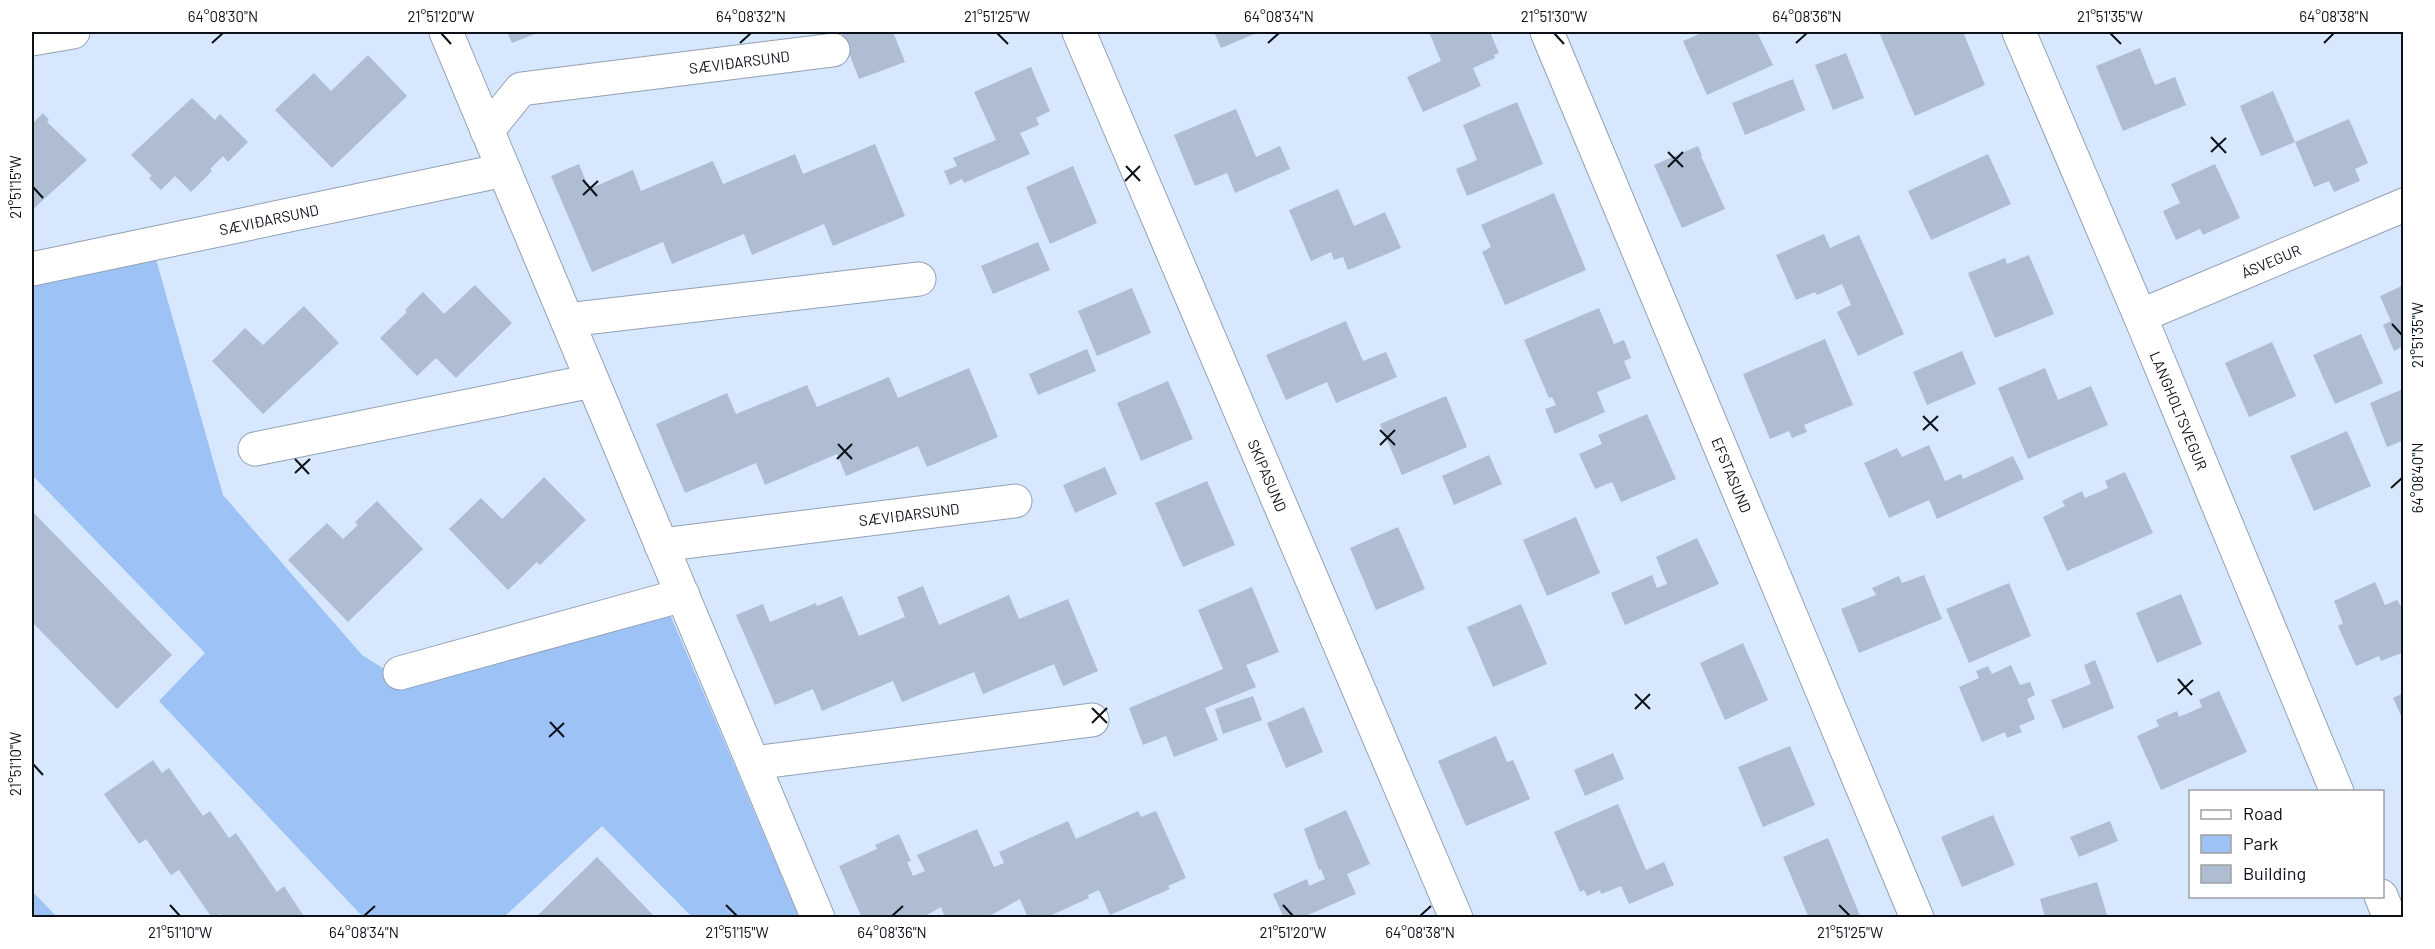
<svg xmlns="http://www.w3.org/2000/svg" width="2435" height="949" font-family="Barlow,sans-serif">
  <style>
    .green { fill: #9cc2f6 }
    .building { fill: #aebdd2 }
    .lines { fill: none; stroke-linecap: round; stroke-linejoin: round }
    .minor-casing { stroke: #92a1b5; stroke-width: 35 }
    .tertiary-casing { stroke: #92a1b5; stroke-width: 35 }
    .minor { stroke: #fff; stroke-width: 33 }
    .tertiary { stroke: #fff; stroke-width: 33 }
    .ticks { fill: none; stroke: #0c1118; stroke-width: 2 }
    .labels { text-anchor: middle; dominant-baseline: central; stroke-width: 5; stroke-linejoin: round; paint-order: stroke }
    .street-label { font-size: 15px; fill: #0c1118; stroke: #fff }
    .neatline { fill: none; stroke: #0c1118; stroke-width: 2 }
    .ticks-label { font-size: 15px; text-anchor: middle; fill: #0c1118 }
  </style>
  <rect width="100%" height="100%" fill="#d7e7fd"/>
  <g class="green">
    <path d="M155 256 223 495 362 655 411 686 666 605 799 917H692L602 826 504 917H363L159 701 205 653 32 475V286Z"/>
    <path d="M32 891 57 917H32Z"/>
  </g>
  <g class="building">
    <path d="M507 32H540L512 43Z"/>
    <path d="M841 32H893L905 62 859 79Z"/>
    <path d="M1214 32H1259L1221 48Z"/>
    <path d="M1429 32H1490L1499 53 1494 55 1495 58 1473 68 1481 86 1423 112 1407 77 1441 61Z"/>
    <path d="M1704 32H1757L1773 65 1707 95 1683 41Z"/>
    <path d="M1879 32H1963L1985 85 1915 116Z"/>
    <path d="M2140 48 2155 85 2175 77 2186 105 2123 131 2096 66Z"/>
    <path d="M1846 53 1864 98 1833 110 1815 65Z"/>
    <path d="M368 55 407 96 332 168 275 110 314 73 331 91Z"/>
    <path d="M1031 67 1050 111 1036 118 1039 125 1020 133 1030 154 964 183 962 179 950 185 944 171 957 166 953 158 996 140 974 92Z"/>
    <path d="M1793 79 1805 110 1745 135 1732 103Z"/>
    <path d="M2273 91 2295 142 2261 156 2240 106Z"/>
    <path d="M192 98 215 120 220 114 248 142 228 162 223 156 210 169 212 171 191 192 175 176 161 190 149 178 152 176 131 155Z"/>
    <path d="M1517 102 1543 164 1467 196 1456 169 1477 160 1463 125Z"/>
    <path d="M1236 109 1256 157 1280 146 1290 169 1235 193 1227 173 1195 186 1174 135Z"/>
    <path d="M43 113 49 120 47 122 87 160 32 210V124Z"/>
    <path d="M2349 119 2368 163 2355 169 2360 181 2334 192 2329 181 2314 187 2295 142Z"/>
    <path d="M875 144 905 216 833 246 824 224 752 255 744 234 672 264 663 242 592 272 551 176 579 164 589 189 633 170 641 191 713 161 723 184 795 154 803 174Z"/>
    <path d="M1698 146 1702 155 1701 156 1725 209 1682 228 1654 165Z"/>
    <path d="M1988 154 2011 204 1931 240 1908 191Z"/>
    <path d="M2215 164 2240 218 2203 235 2200 229 2176 240 2163 211 2180 203 2171 184Z"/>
    <path d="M1073 166 1097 223 1050 244 1026 187Z"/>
    <path d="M1338 189 1354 226 1385 212 1401 248 1348 270 1343 257 1334 260 1331 252 1311 261 1289 210Z"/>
    <path d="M1554 193 1586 270 1505 305 1482 252 1491 247 1481 225Z"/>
    <path d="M1824 234 1830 248 1859 235 1904 334 1858 356 1837 312 1851 305 1842 284 1817 295 1815 292 1796 300 1776 255Z"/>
    <path d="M1038 242 1050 270 993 294 981 266Z"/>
    <path d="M2029 255 2054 314 1995 338 1968 273 2005 258 2007 264Z"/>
    <path d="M475 285 512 323 456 378 436 358 417 376 380 338 407 312 405 310 423 292 444 314Z"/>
    <path d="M2404 285V352L2401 347 2394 351 2383 325 2391 321 2380 296Z"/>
    <path d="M1132 288 1151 333 1097 356 1078 311Z"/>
    <path d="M304 306 339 343 263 414 212 361 245 328 263 345Z"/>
    <path d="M1599 308 1614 344 1624 340 1631 358 1624 361 1631 378 1597 392 1605 412 1555 434 1545 409 1556 405 1552 397 1549 398 1524 340Z"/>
    <path d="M1346 321 1363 361 1386 352 1397 377 1336 403 1327 382 1286 400 1266 355Z"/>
    <path d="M2361 334 2383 383 2335 404 2313 355Z"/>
    <path d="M1825 339 1853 405 1804 425 1807 432 1792 438 1789 431 1770 439 1743 374Z"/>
    <path d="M2272 342 2296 396 2249 417 2225 363Z"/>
    <path d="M1087 349 1096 371 1038 395 1029 374Z"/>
    <path d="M1962 351 1976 384 1927 405 1913 372Z"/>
    <path d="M969 368 998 437 927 467 918 446 846 476 837 454 765 485 756 463 685 493 656 424 727 393 736 414 807 385 817 407 889 377 898 398Z"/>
    <path d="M2045 368 2058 400 2091 386 2108 425 2028 459 1998 388Z"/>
    <path d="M1168 381 1193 439 1141 461 1117 403Z"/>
    <path d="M2403 389 2404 440 2387 447 2370 403Z"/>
    <path d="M1446 396 1467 447 1402 475 1380 424Z"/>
    <path d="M1647 414 1676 479 1621 502 1612 482 1595 489 1579 454 1602 444 1598 435Z"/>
    <path d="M2347 431 2371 486 2314 511 2290 456Z"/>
    <path d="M1929 445 1945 481 1961 474 1963 479 2013 456 2024 479 1937 519 1929 500 1889 518 1864 463 1897 448 1902 457Z"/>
    <path d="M1489 455 1502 484 1454 505 1442 476Z"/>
    <path d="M1105 467 1117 494 1075 513 1063 485Z"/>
    <path d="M2125 472 2153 533 2067 571 2043 517 2065 506 2062 501 2082 491 2085 498 2108 488 2105 481Z"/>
    <path d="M544 477 586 520 540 565 537 562 508 590 449 529 481 498 502 519Z"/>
    <path d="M1207 481 1235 545 1183 567 1155 503Z"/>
    <path d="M377 501 423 549 348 622 288 560 327 523 343 539 358 525 355 522Z"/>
    <path d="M32 511 172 655 117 709 32 622Z"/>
    <path d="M1576 517 1600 573 1547 596 1523 540Z"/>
    <path d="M1398 527 1425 589 1376 610 1350 548Z"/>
    <path d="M1697 538 1719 584 1625 625 1611 593 1652 575 1657 588 1667 584 1656 557Z"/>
    <path d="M1924 575 1942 619 1859 653 1841 609 1876 595 1872 588 1899 576 1902 583Z"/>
    <path d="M2375 582 2385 605 2397 600 2404 611V644L2401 645 2404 652 2381 661 2379 656 2356 666 2338 626 2343 623 2334 601Z"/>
    <path d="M2009 583 2031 636 1969 663 1946 609Z"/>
    <path d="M923 586 939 625 1009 595 1019 619 1068 599 1098 671 1063 686 1054 664 983 694 974 672 902 702 893 681 822 711 813 689 775 705 736 615 763 604 770 622 816 603 817 606 842 596 859 636 905 617 897 597Z"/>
    <path d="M1252 587 1279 652 1246 665 1256 687 1205 708 1218 740 1174 757 1166 736 1143 745 1129 708 1223 669 1198 610Z"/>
    <path d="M2181 594 2202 644 2157 663 2136 613Z"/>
    <path d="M1521 604 1547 664 1493 687 1467 627Z"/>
    <path d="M1743 643 1768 700 1725 720 1700 663Z"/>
    <path d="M2095 660 2114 708 2063 729 2051 700 2091 684 2084 665Z"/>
    <path d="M2011 665 2020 685 2030 682 2035 695 2027 699 2035 719 2019 726 2022 732 2007 738 2005 732 1982 742 1959 687 1979 678 1976 671 1988 666 1992 674Z"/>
    <path d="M2219 691 2247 752 2161 790 2137 736 2159 726 2156 720 2177 711 2179 717 2202 707 2199 700Z"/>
    <path d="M2404 693V722L2393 698Z"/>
    <path d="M1253 696 1262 720 1223 734 1215 709Z"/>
    <path d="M1304 707 1323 752 1286 768 1267 723Z"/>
    <path d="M1496 736 1507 762 1513 760 1530 799 1466 826 1438 761Z"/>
    <path d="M1790 746 1815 805 1763 827 1738 767Z"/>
    <path d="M1613 753 1624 779 1585 796 1574 770Z"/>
    <path d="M153 760 162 773 169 768 203 816 210 811 229 838 236 833 277 892 284 886 305 918H223L221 914 212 918 179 870 171 875 146 839 139 844 104 794Z"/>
    <path d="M1618 804 1646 870 1664 862 1674 885 1629 904 1621 886 1601 894 1600 890 1587 896 1584 890 1580 892 1554 832Z"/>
    <path d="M1346 810 1370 864 1347 874 1356 894 1301 918H1284L1273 894 1307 879 1309 886 1325 879 1321 869 1319 870 1304 829Z"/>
    <path d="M1138 811 1141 817 1156 811 1186 878 1168 886 1170 889 1110 915 1099 890 1088 895 1089 898 1045 918H1028L1020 899 986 918H945L941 907 922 918H862L839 866 877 849 875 845 899 834 911 861 907 862 913 876 925 871 917 855 977 829 994 867 1004 863 999 852 1068 821 1076 839Z"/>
    <path d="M1993 815 2015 865 1962 887 1941 837Z"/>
    <path d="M2110 821 2118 841 2079 857 2070 837Z"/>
    <path d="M1828 838 1861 918H1809L1783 857Z"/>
    <path d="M597 857 653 915 650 918H535Z"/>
    <path d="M2097 882 2108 918H2045L2040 899Z"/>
  </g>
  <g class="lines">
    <g class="minor-casing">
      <g id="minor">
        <path d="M446 32 818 918"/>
        <path id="s1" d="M1079 32 1456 918"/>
        <path id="s2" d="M1547 32 1917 918"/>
        <path d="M32 39 73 32"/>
        <path id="s3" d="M487 131 521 89 833 50"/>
        <path id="s4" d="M32 269 504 170"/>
        <path id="s5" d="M2140 316 2404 205"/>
        <path d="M567 320 919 279"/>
        <path d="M255 449 592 381"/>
        <path id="s6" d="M661 545 1015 501"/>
        <path d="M400 673 683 595"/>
        <path d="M753 763 1092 720"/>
      </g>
    </g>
    <g class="tertiary-casing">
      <g id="tertiary">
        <path id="s7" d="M2019 32 2140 316 2337 792"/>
        <path d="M2381 896 2390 918"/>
      </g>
    </g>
    <use href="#minor" class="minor"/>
    <use href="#tertiary" class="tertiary"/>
  </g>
  <path class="ticks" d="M441 33 451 44M997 33 1008 44M1554 33 1564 44M2110 33 2121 44M212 43 223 33M740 43 751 33M1268 43 1279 33M1796 43 1807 33M2324 43 2334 33M2211 137 2226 153M1668 152 1683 167M2211 152 2226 138M1126 166 1140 181M1668 167 1683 152M583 180 597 196M1125 181 1140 166M33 187 43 198M583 195 598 181M2392 324 2402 335M1923 416 1938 431M1380 430 1395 445M1923 430 1938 416M838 444 852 459M1380 445 1395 430M295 459 309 474M837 459 852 444M295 473 310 459M2391 488 2402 478M2178 679 2192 695M1635 694 1650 709M2178 694 2193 680M1092 708 1107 723M1635 709 1650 694M550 722 564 737M1092 723 1107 708M549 737 564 723M33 764 43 775M170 905 180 916M726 905 737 916M1283 905 1293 916M1839 905 1850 916M364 916 375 906M892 916 903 906M1420 916 1431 906"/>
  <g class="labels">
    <g class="street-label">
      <text stroke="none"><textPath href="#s3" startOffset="274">SÆVIÐARSUND</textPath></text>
      <text stroke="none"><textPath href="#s4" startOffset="242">SÆVIÐARSUND</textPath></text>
      <text stroke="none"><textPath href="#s5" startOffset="142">ÁSVEGUR</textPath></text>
      <text stroke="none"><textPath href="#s7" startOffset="411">LANGHOLTSVEGUR</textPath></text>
      <text stroke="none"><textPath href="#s1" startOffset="482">SKIPASUND</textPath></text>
      <text stroke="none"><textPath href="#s2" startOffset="480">EFSTASUND</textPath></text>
      <text stroke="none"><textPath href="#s6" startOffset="250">SÆVIÐARSUND</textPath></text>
    </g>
  </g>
  <rect width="2435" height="949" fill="none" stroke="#ffffff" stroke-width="66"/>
  <rect x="2189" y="790" width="195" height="108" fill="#ffffff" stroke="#9ea0a3" stroke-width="1.5"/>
  <rect x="2201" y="810" width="30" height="9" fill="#ffffff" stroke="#9ea0a3" stroke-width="1.5"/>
  <text x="2243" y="820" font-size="18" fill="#0c1118">Road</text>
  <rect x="2201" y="835" width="30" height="18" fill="#9cc2f6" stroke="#9ea0a3" stroke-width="1.5"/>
  <text x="2243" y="850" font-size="18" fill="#0c1118">Park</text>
  <rect x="2201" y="865" width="30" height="18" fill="#aebdd2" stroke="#9ea0a3" stroke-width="1.5"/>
  <text x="2243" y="880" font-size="18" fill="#0c1118">Building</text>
  <rect x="33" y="33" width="2369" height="883" class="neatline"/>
  <g class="ticks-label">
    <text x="223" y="22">64°08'30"N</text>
    <text x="441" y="22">21°51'20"W</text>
    <text x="751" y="22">64°08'32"N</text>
    <text x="997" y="22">21°51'25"W</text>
    <text x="1279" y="22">64°08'34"N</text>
    <text x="1554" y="22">21°51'30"W</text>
    <text x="1807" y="22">64°08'36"N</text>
    <text x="2110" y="22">21°51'35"W</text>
    <text x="2334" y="22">64°08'38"N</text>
    <text transform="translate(16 187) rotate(-90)" y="5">21°51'15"W</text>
    <text transform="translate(2418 335) rotate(-90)" y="5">21°51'35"W</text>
    <text transform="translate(2418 478) rotate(-90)" y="5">64°08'40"N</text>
    <text transform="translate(16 764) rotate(-90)" y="5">21°51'10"W</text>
    <text x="180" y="938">21°51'10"W</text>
    <text x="364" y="938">64°08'34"N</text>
    <text x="737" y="938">21°51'15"W</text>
    <text x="892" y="938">64°08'36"N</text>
    <text x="1293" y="938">21°51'20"W</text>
    <text x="1420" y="938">64°08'38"N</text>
    <text x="1850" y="938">21°51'25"W</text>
  </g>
</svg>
